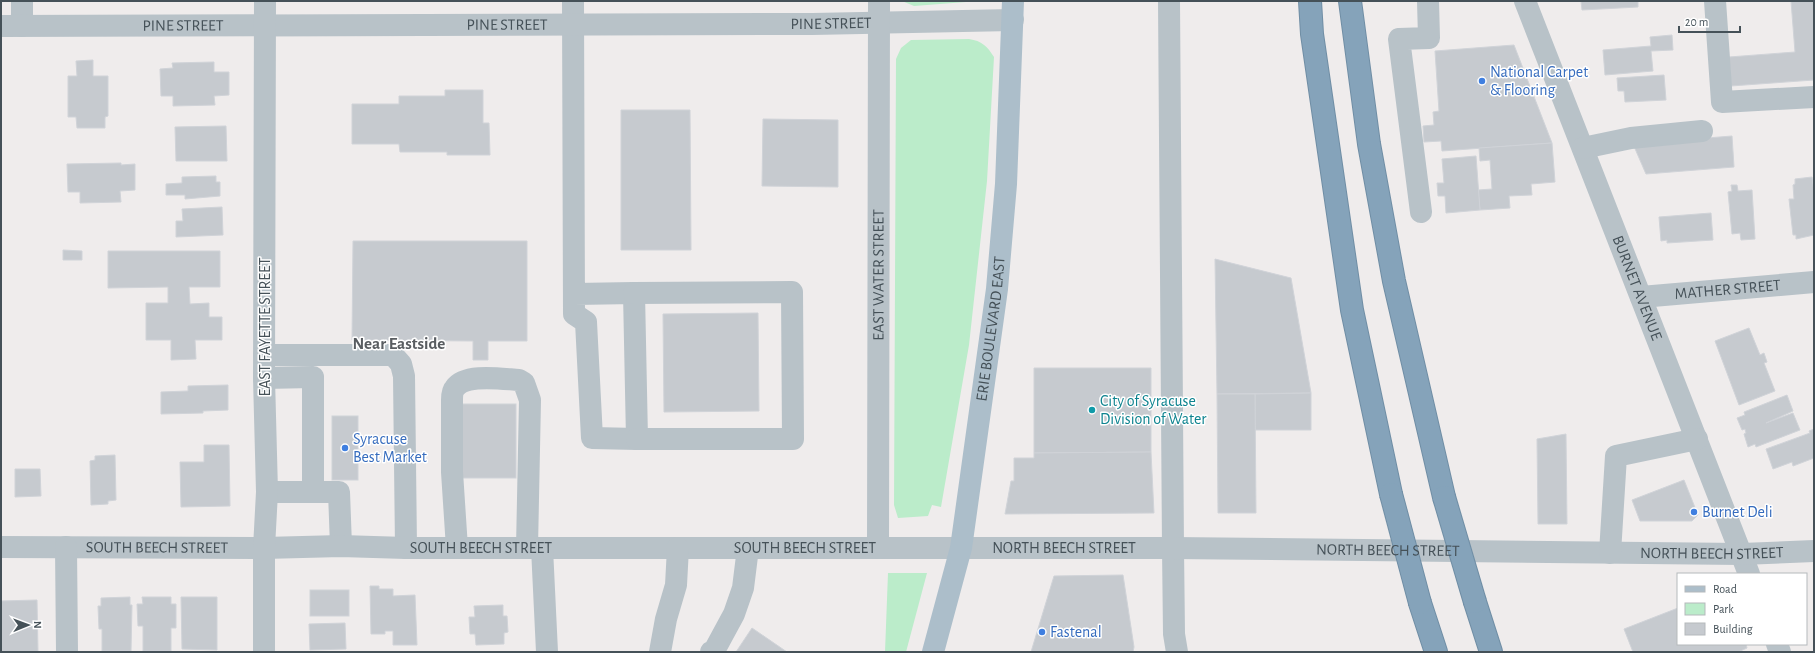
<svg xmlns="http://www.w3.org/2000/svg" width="1815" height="653" font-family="'Alegreya Sans',sans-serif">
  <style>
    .green { fill: #bbecca }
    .building { fill: #c6cacf; stroke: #d0d3d8 }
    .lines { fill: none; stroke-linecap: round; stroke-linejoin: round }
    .highway-casing { stroke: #708ea5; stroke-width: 24 }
    .minor { stroke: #b8c2c8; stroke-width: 22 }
    .major { stroke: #acbeca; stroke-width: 22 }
    .highway { stroke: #85a3ba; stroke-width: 22 }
    .highway-bridge-casing { stroke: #708ea5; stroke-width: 24; stroke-linecap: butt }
    .highway-bridge { stroke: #85a3ba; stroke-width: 22 }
    .shop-dot { fill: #3f7fe0; stroke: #fff; stroke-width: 1.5 }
    .culture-dot { fill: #0f9aa8; stroke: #fff; stroke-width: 1.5 }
    .labels { text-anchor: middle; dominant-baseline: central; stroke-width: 3; stroke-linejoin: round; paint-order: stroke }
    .street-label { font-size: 16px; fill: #455158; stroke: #fff }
    .shop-label { font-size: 16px; fill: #366cbe; stroke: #fff; text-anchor: start }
    .culture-label { font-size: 16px; fill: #0d838f; stroke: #fff; text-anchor: start }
    .neighbourhood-label { font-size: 17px; font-weight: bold; fill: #595d61; stroke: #fff }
  </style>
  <rect width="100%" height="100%" fill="#efecec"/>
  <g class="green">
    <path d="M902 1H979L914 6Z"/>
    <path d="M969 39C982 41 987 46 994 57L987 181 969 345 941 507 932 505 928 516 898 518 894 505 896 59 901 48 911 40Z"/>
    <path d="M888 573H927L906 652H885Z"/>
  </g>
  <g class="building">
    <path d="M1581 1H1638V7L1582 10Z"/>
    <path d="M1791 1H1814V80L1731 86 1729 57 1795 52Z"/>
    <path d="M1672 35 1673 50 1651 51 1653 71 1605 75 1603 50 1651 46 1650 37Z"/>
    <path d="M1514 45 1552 143 1442 151 1441 141 1424 142 1423 126 1434 125 1433 112 1439 111 1435 51Z"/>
    <path d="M93 60V76H108V116L105 117V128H77L76 117H68V76H77L76 61Z"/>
    <path d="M214 62V72H229V95L214 96 215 105 173 106V96H161L160 69 173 68 172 63Z"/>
    <path d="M1664 75 1666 100 1625 102 1624 91H1618L1617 78Z"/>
    <path d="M445 90H483V123H489L490 155H447V152H400L399 144H352V104H399V96H445Z"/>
    <path d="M621 110H690L691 250H621Z"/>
    <path d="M763 119 838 120V187L762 186Z"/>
    <path d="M226 126 227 161H176L175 127Z"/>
    <path d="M1732 136 1734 167 1646 174 1633 144Z"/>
    <path d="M1552 143 1555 182 1531 184 1532 195 1509 196 1510 208 1480 210 1478 190 1492 189 1490 160 1480 161 1479 148Z"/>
    <path d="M1476 156 1480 210 1446 213 1445 196H1438L1437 183H1444L1442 159Z"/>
    <path d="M121 163V165L135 164V190L120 191 121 202 80 203V192H68L67 164Z"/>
    <path d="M216 176V182H220V196L185 199V195H166V184L182 183V177Z"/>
    <path d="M1812 177 1814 192V235L1796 239V235H1793L1789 199H1794L1793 185 1795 184V179Z"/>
    <path d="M1731 185H1737L1738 191 1752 190 1755 239 1741 240 1740 233 1732 234 1728 192 1732 191Z"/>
    <path d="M222 207 223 235 176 237V221H183L182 209Z"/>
    <path d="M1711 213 1713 240 1667 243V240L1661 241 1659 217Z"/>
    <path d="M353 241H527V341H488V360H473V341L352 340Z"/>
    <path d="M63 250 82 251V260H63Z"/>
    <path d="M108 251H220V287H189L190 304 209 303V317H222V340H195L196 359 171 360V340H146V303H168V287L108 288Z"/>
    <path d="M1215 259 1291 278 1311 393 1217 394Z"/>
    <path d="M758 313 759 411 664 412 663 314Z"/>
    <path d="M1749 328 1760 355 1764 353 1767 362 1764 363 1775 391 1739 405 1715 341Z"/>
    <path d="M1034 368H1151V452L1034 453Z"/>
    <path d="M228 385V410L203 411V413L161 414V392L188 391V386Z"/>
    <path d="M1311 393V430H1255V394Z"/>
    <path d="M1217 394H1255L1256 513H1218Z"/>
    <path d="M1787 395 1793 411 1766 423 1793 413 1800 430 1756 447 1755 444 1748 447 1744 434 1746 433 1745 429 1742 430 1737 418 1745 415 1744 412Z"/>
    <rect x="459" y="404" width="57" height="74"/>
    <rect x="332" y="416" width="26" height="64"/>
    <path d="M1814 429V458L1793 466 1792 462 1773 469 1766 449 1810 433 1809 431Z"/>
    <path d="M1566 434 1567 524H1538L1537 439Z"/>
    <path d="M204 445H229L230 506 181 507 180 462H204Z"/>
    <path d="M1151 452 1154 513 1005 514 1011 481H1014V458H1034V453Z"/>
    <path d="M115 455 116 500 108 501V504L91 505 90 461 95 460V456Z"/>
    <path d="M15 469H40L41 496 15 497Z"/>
    <path d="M1684 480 1698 515 1692 521H1640L1632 500Z"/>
    <path d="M1123 575 1134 647 1133 652H1031L1054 576Z"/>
    <path d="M370 586H379V589H393V596L415 595 417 645H393V631H385V634H371Z"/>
    <rect x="310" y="590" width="39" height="26"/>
    <path d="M130 597V605H132L131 651H102V629H99L98 606H101V598Z"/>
    <path d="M142 597H171V604H176V628H171V651H143V626H138L137 604H143Z"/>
    <path d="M181 597H217V650L182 649Z"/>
    <path d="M37 600 38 652H1V601Z"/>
    <path d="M503 605V616H507L508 632 504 633V644L476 645 475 634H470L469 617H475L474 606Z"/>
    <path d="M1678 608V644H1746L1747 648 1738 652H1633L1624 629Z"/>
    <path d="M345 623 346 649 310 650 309 624Z"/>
    <path d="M752 628 787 652H736Z"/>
  </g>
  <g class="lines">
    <g class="highway-casing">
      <g id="highway">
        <path d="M1310 1 1312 34 1352 310 1391 494"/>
        <path d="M1350 1 1369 144 1394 281 1444 497"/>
        <path d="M1475 602 1491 652"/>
        <path d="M1420 603 1436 652"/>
      </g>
    </g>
    <g class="minor">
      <path d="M22 1V26"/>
      <path d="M573 1 574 314 586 322 592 438 637 439 634 293 575 294"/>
      <path d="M1169 1 1173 548 1174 634 1177 652"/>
      <path id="s1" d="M1525 1 1749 574"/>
      <path d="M1715 1 1722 102 1814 97"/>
      <path id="s2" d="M1 26 812 24 1013 20"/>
      <path d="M1583 148 1631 138 1702 131"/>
      <path d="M1421 212 1399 39 1429 38 1428 1"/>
      <path d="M634 293 792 292 793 439H637"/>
      <path id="s3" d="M1641 297 1814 282"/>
      <path d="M264 355H393L401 364 404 376 406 548"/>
      <path d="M264 378 313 377V492"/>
      <path d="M267 492H339L341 546"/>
      <path id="s4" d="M1 547 264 548 341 546 406 548H1173L1742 554 1814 551"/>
      <path d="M66 547 67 652"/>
      <path d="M457 548 452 472V400C452 396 452 391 455 388 465 373 502 379 519 380L524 383 530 400 527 548"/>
      <path d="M542 548 547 652"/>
      <path id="s5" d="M878 548 879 1"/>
      <path d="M1610 553 1616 456 1697 439"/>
      <path d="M1777 644 1780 652"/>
      <path d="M264 652V548L267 492 264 378 265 1"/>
      <path d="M660 652 666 619 676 585 678 548"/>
      <path d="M711 652 714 651 734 614 743 588 748 548"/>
    </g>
    <path class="major" id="s6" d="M933 652 961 548 997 289 1006 184 1013 1"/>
    <use href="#highway" class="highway"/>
    <g class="highway-bridge-casing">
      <g id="highway-bridge">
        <path d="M1391 494 1420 603"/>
        <path d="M1444 497 1475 602"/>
      </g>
    </g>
    <use href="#highway-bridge" class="highway-bridge"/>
  </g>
  <g class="shop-dot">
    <circle cx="1482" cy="81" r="4"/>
    <circle cx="345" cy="448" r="4"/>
    <circle cx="1694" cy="512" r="4"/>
    <circle cx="1042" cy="632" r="4"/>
  </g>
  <circle class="culture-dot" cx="1092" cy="410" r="4"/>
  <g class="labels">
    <g class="street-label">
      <text stroke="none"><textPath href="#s2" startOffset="830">PINE STREET</textPath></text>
      <text stroke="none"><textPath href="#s2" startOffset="506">PINE STREET</textPath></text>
      <text stroke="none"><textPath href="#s2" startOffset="182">PINE STREET</textPath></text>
      <text stroke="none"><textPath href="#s5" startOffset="273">EAST WATER STREET</textPath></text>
      <text stroke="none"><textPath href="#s1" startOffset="308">BURNET AVENUE</textPath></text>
      <text stroke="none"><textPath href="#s3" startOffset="87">MATHER STREET</textPath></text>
      <text transform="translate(265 327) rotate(-90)">EAST FAYETTE STREET</text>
      <text stroke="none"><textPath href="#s6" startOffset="329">ERIE BOULEVARD EAST</textPath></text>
      <text stroke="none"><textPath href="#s4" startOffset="156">SOUTH BEECH STREET</textPath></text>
      <text stroke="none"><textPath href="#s4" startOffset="480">SOUTH BEECH STREET</textPath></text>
      <text stroke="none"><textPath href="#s4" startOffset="804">SOUTH BEECH STREET</textPath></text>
      <text stroke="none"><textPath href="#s4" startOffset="1063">NORTH BEECH STREET</textPath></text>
      <text stroke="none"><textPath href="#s4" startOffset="1387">NORTH BEECH STREET</textPath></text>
      <text stroke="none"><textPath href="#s4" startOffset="1711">NORTH BEECH STREET</textPath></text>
    </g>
    <g class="shop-label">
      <text x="1490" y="72">National Carpet<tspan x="1490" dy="18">&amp; Flooring</tspan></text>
      <text x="353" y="439">Syracuse<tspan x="353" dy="18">Best Market</tspan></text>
      <text x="1702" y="512">Burnet Deli</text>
      <text x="1050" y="632">Fastenal</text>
    </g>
    <g class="culture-label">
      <text x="1100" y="401">City of Syracuse<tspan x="1100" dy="18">Division of Water</tspan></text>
    </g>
    <g class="neighbourhood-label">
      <text x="399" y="343">Near Eastside</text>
    </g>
  </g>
  <rect width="1815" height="653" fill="none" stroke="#455158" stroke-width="4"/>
  <rect x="1677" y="573" width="130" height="72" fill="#ffffff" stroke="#b5b9bc"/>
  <rect x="1685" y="586" width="20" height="6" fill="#acbeca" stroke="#b5b9bc"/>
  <text x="1713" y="593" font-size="12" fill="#455158">Road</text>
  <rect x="1685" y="603" width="20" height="12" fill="#bbecca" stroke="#b5b9bc"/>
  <text x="1713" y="613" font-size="12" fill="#455158">Park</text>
  <rect x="1685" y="623" width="20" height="12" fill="#c6cacf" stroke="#b5b9bc"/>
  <text x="1713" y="633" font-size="12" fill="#455158">Building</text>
  <g transform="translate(28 625) rotate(89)" stroke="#ffffff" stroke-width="3" paint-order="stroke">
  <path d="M0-3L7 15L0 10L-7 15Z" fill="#455158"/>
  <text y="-6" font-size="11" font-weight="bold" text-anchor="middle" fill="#455158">N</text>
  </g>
  <path d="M1679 26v6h61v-6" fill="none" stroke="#455158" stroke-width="2"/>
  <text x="1685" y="26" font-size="12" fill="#455158" stroke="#ffffff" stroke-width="3" paint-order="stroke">20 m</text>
</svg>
